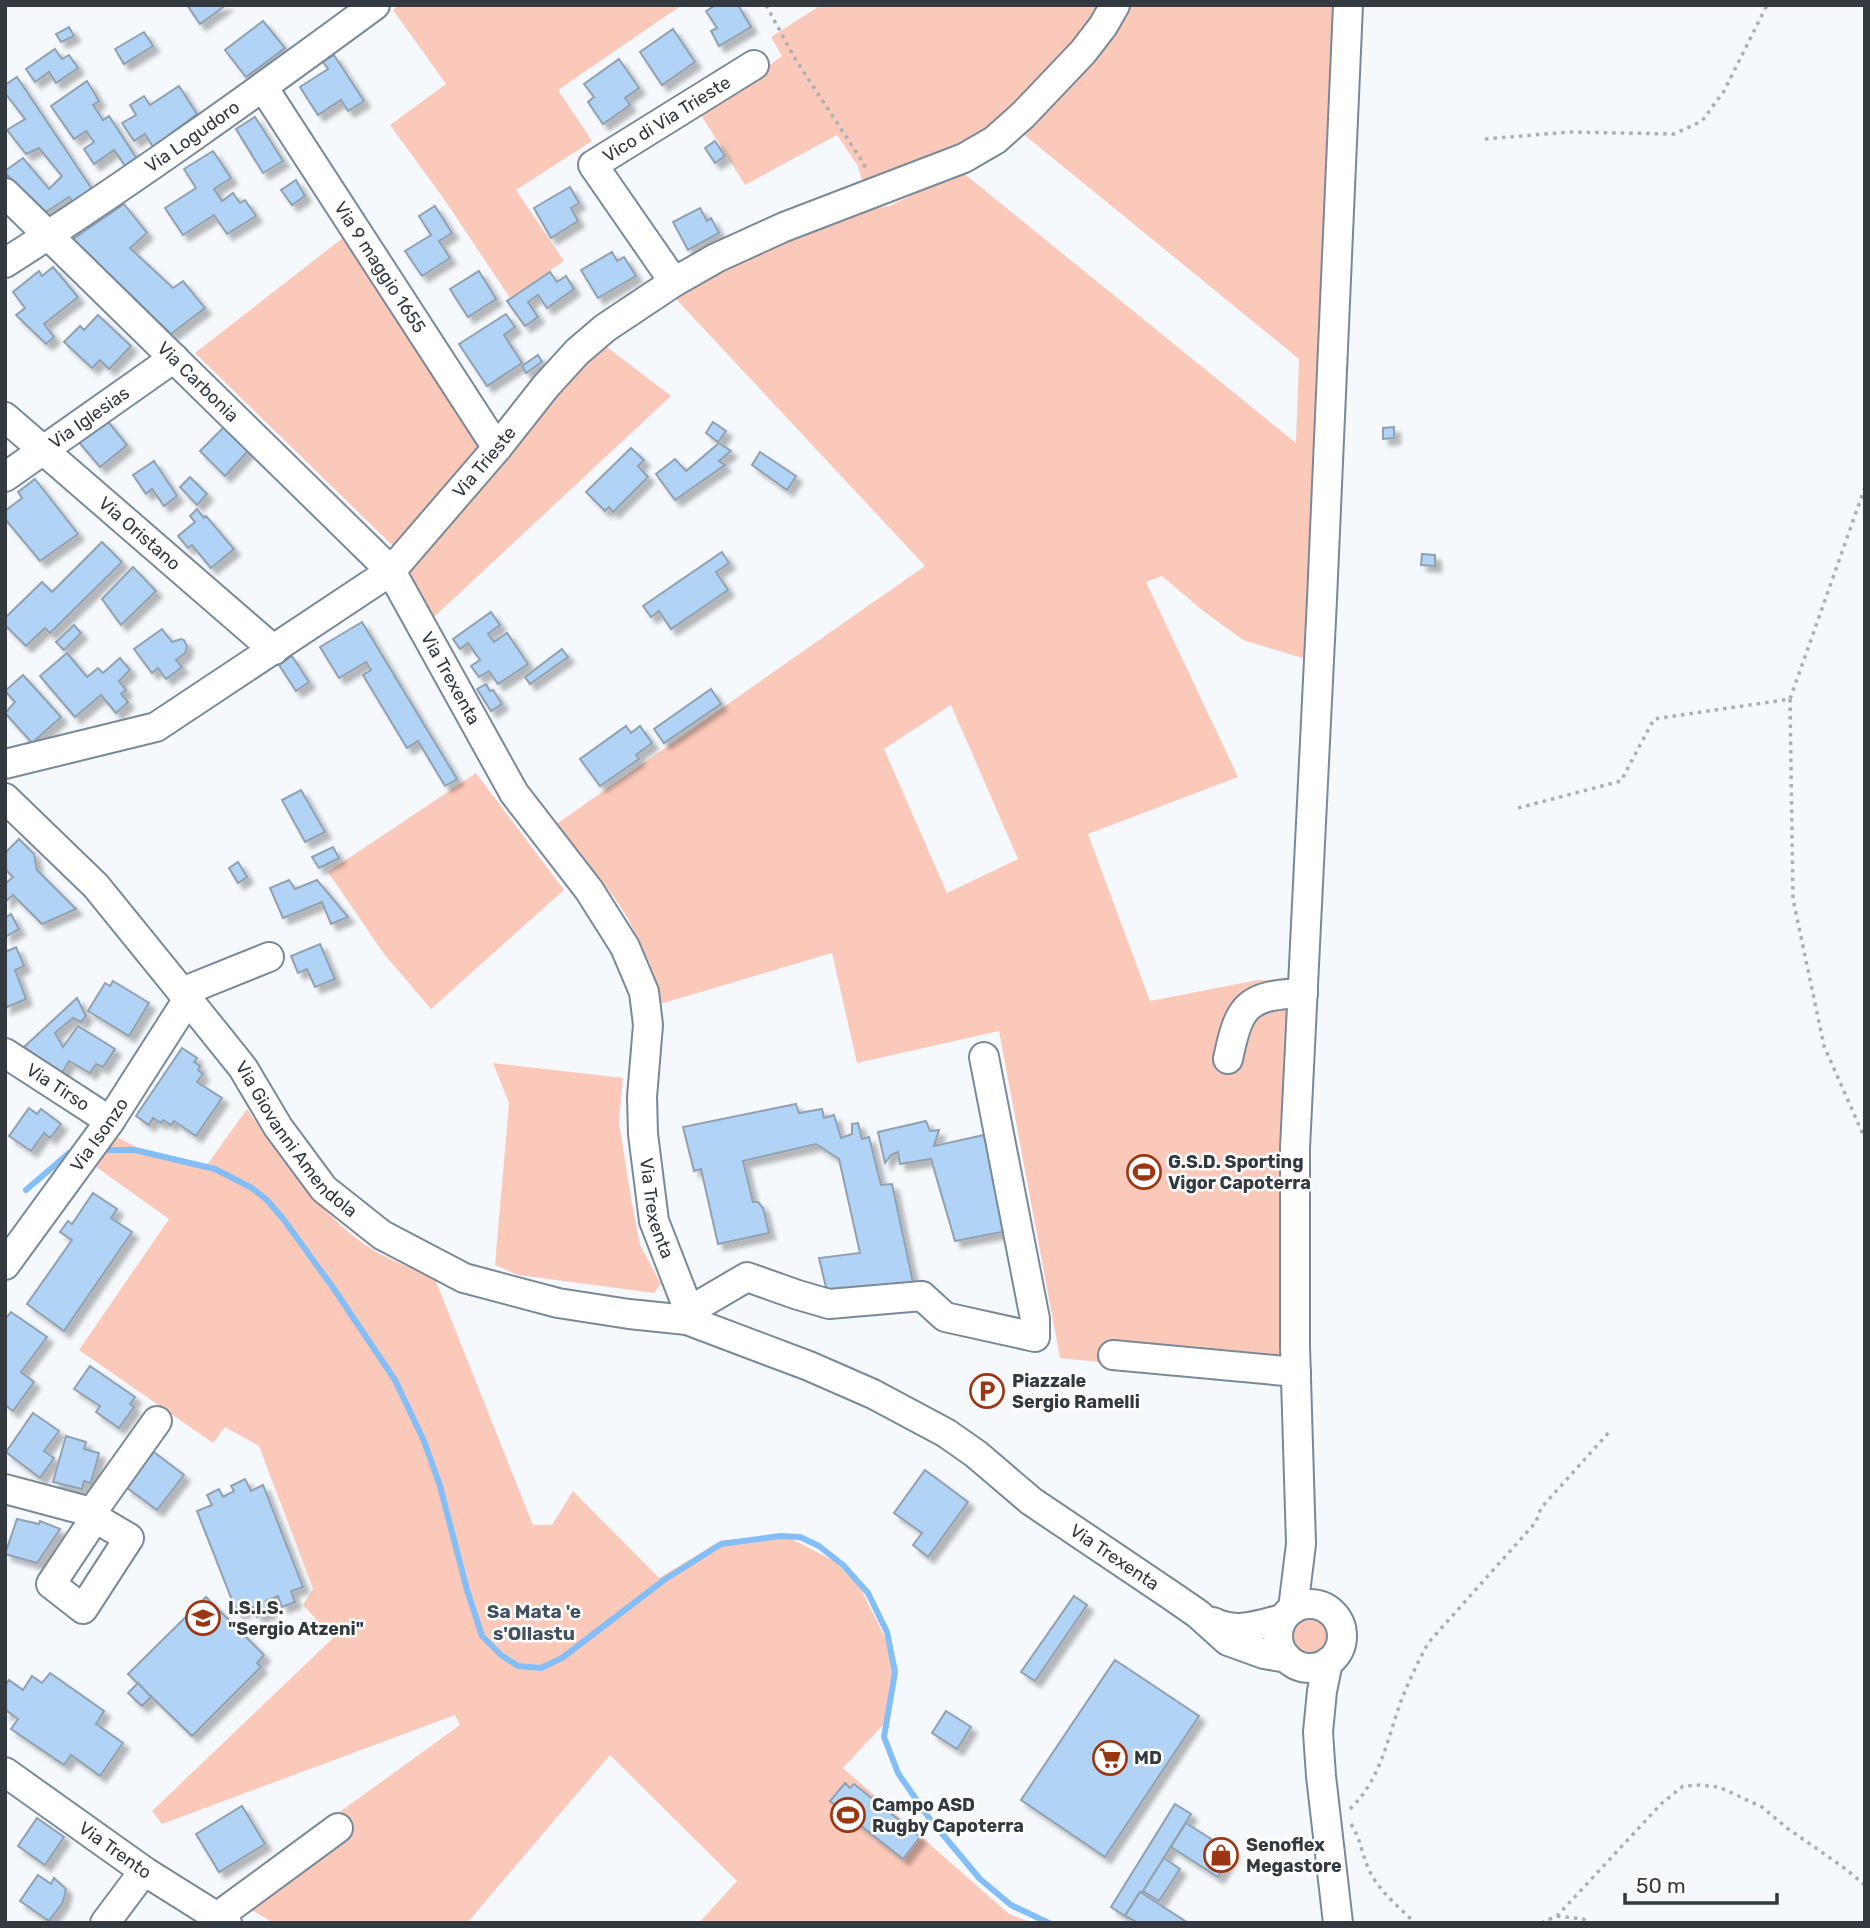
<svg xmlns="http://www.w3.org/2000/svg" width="1870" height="1928" font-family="Rubik,sans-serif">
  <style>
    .green { fill: #fbc9ba; fill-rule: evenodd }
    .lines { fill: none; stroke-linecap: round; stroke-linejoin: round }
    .stream { stroke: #83bef6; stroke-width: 6 }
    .building { fill: #b0d3f6; stroke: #91a1b0; stroke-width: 2; filter: url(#shadow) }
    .minor-casing { stroke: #7a8998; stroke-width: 32 }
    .path { stroke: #abafb4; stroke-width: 3.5; stroke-dasharray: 3.5 5; stroke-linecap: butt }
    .minor { stroke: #fff; stroke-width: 28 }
    .labels { text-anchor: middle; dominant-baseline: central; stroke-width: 5; stroke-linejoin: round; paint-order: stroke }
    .street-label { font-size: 18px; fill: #32393f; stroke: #fff }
    .poi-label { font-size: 18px; font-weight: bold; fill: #32393f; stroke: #fff; text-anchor: start }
    .neighbourhood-label { font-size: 19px; font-weight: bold; fill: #43515f; stroke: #fff }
  </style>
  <defs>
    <filter id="shadow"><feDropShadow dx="6" dy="6" stdDeviation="2" flood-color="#0004"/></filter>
  </defs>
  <rect width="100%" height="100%" fill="#f5f8fc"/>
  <g class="green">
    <path d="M399 5H682L558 90 592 141 516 190 564 261 510 298 444 199 390 125 446 84 393 10Z"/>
    <path d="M821 5H1108L1064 55 1000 117 974 135 946 149 862 181 858 166 837 135 745 185 701 115 782 56 771 37Z"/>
    <path d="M1128 5H1335L1321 277 1306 659 1243 640 1202 610 1162 576 1146 582 1238 777 1088 834 1150 1001 1258 980H1289L1282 1158 1280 1355 1266 1357V1379L1060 1358 999 1031 857 1063 832 953 660 1004 650 964 627 917 614 897 555 825 925 566 676 299 741 260 786 238 870 209 889 206 962 172 1296 443 1299 359 1022 133 1052 101 1074 83 1122 19ZM951 705 1018 859 947 893 884 749Z"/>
    <path d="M344 237 479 448 394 547 195 353Z"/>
    <path d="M603 344 671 396 434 617 409 572 555 393Z"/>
    <path d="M476 773 564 890 431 1009 384 954 328 872Z"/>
    <path d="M493 1063 623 1078 619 1122 631 1198 640 1245 661 1284 654 1293 518 1275 495 1265 509 1103Z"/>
    <path d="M247 1109C279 1157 318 1212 367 1246 386 1259 414 1269 435 1279L533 1525H552L573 1491 659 1578 722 1540 788 1537 834 1561 860 1587 889 1646 893 1679 883 1725 843 1768 1009 1914 1032 1923H699L737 1881 610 1755 467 1923H274L225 1895 460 1725 455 1715 162 1824 152 1811 333 1638 303 1605 313 1589 259 1446 225 1427 213 1443 79 1350 169 1219 96 1167 117 1137 152 1155 204 1169Z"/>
    <circle cx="1309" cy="1636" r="19"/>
  </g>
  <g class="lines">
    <g class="stream">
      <path d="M108 1150H135L215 1169 252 1188 267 1200 284 1220 334 1289 395 1380 424 1441 440 1486 467 1590 482 1636 501 1655 518 1666 541 1668 562 1658 664 1580 721 1544 780 1536 800 1537 819 1546 843 1565 868 1593 887 1632 895 1672 884 1737 898 1773 929 1818 980 1879 1011 1905 1049 1923"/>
      <path d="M26 1190 69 1153"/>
    </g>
  </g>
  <g class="building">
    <path d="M187 5H226L200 24Z"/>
    <path d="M716 5H738L751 27 719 46 711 31 717 28 706 11Z"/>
    <path d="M263 21 285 48 246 77 225 50Z"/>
    <path d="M69 27 74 36 61 42 56 34Z"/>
    <path d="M673 29 695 62 662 85 640 52Z"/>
    <path d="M144 32 153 46 124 64 115 49Z"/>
    <path d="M55 49 62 59 69 55 78 68 56 83 49 72 35 82 26 69Z"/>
    <path d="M334 55 364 101 348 111 341 100 318 115 300 87 328 69 323 62Z"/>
    <path d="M619 59 639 88 625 98 630 105 603 124 588 102 594 97 584 84Z"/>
    <path d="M17 77 94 192 75 205 69 197 46 212 5 173V171L23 158 49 189 62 176 39 148 26 154 7 130 25 119 5 93V85Z"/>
    <path d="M87 81 99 101 93 105 103 120 109 116 137 159 126 167 114 150 94 164 84 149 94 142 86 131 74 139 51 106Z"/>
    <path d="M179 86 197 114 153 147 145 134 134 141 122 123 136 115 130 105 144 96 150 105Z"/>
    <path d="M255 117 283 161 263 173 236 129Z"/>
    <path d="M715 141 725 156 715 163 705 148Z"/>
    <path d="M213 151 231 178 214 189 222 201 233 193 240 203 245 200 256 216 227 234 214 215 183 235 165 208 196 188 184 169Z"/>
    <path d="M296 180 305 196 292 205 281 190Z"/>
    <path d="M570 187 579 203 571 208 578 221 551 238 534 208Z"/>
    <path d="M124 204 147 233 130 248 173 288 183 281 205 308 171 334 73 239Z"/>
    <path d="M435 206 452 233 439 241 450 258 422 276 405 251 431 235 419 216Z"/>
    <path d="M700 208 707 221 711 218 719 233 688 250 673 222Z"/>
    <path d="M612 252 617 261 624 257 636 276 598 298 581 270Z"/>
    <path d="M53 267 78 297 44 324 54 337 46 344 16 315 25 308 13 292 39 271 42 276Z"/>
    <path d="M479 271 496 299 468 317 450 289Z"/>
    <path d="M550 272 557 282 566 276 574 289 547 308 538 295 528 302 538 317 525 326 507 301Z"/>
    <path d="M506 314 515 327 504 335 522 363 487 386 459 344Z"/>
    <path d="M98 315 131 346 109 369 100 360 92 368 64 342 80 326 84 330Z"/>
    <path d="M538 355 542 362 526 373 522 366Z"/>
    <path d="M106 419 127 445 100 467 77 440Z"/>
    <path d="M713 422 726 431 718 442 706 433Z"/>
    <path d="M224 427 248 451 225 476 200 451Z"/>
    <path d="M1394 427V438L1383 439V428Z"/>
    <path d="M719 443 731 451 719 461 725 465 675 500 656 474 675 459 686 471Z"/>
    <path d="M631 448 644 460 638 466 648 477 613 512 609 507 605 511 586 492Z"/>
    <path d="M760 452 796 476 787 490 752 465Z"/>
    <path d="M154 461 177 496 164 506 152 489 146 494 133 475Z"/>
    <path d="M190 477 207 494 197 505 180 487Z"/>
    <path d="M35 479 78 534 40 561 5 519V511L22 498 18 492Z"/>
    <path d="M197 509 204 518 206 516 234 549 211 568 192 545 188 548 178 536 195 522 190 516Z"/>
    <path d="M102 542 122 562 50 633 45 628 26 646 5 625V618L42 582 52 592Z"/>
    <path d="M722 552 729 563 716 572 728 590 671 629 659 611 651 617 643 606Z"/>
    <path d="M1422 554 1435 555V566L1421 565Z"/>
    <path d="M133 567 156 591 121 625 102 599Z"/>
    <path d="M491 612 500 625 488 634 494 642 507 633 528 664 498 684 489 671 479 677 471 666 480 660 468 643 460 649 453 639Z"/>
    <path d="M362 622 457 779 445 786 418 741 407 748 363 675 371 670 366 662 339 678 320 647Z"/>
    <path d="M74 625 81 633 64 650 56 642Z"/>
    <path d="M162 629 172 642 181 639 184 640 187 646 185 653 176 660 182 667 166 679 158 668 152 673 134 649Z"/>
    <path d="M562 649 568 657 530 684 525 677Z"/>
    <path d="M67 653 87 677 98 668 103 673 120 658 130 670 119 681 126 690 121 694 128 702 116 713 101 695 75 717 40 676Z"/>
    <path d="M292 656 309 682 296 691 279 665Z"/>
    <path d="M23 675 61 717 32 743 5 713 15 702 5 691Z"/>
    <path d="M486 684 490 691 493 690 502 704 491 711 477 689Z"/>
    <path d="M711 689 721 704 664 743 654 729Z"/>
    <path d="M626 726 631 733 640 726 652 743 636 755 639 759 600 786 580 759Z"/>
    <path d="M301 790 325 832 305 842 282 800Z"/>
    <path d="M19 839 34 854 37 870 76 909 42 924 13 895 5 902V884L13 877 5 869V853Z"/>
    <path d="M333 847 339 858 319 868 312 857Z"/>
    <path d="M238 862 247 877 238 883 229 868Z"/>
    <path d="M289 880 295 889 317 880 348 917 331 924 322 902 283 918 270 888Z"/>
    <path d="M11 914 19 929 5 937V918Z"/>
    <path d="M320 944 335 979 315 987 307 969 298 973 291 956Z"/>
    <path d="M16 947 24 966 15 970 26 999 5 1008V952Z"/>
    <path d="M113 981 149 1003 129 1036 88 1011 105 983 110 986Z"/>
    <path d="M77 998 86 1016 81 1022 73 1018 55 1033 63 1047 78 1026 115 1049 103 1067 96 1064 90 1073 69 1061 62 1073 24 1047Z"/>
    <path d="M182 1048 197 1058 194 1062 200 1066 198 1070 203 1074 197 1082 222 1098 196 1136 174 1121 171 1125 163 1120 161 1123 153 1118 149 1125 136 1116Z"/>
    <path d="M796 1104 799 1113 822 1109 824 1118 834 1115 841 1138 852 1134V1124L858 1123 862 1139 869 1137 881 1185 892 1184 913 1282 829 1300 819 1258 860 1253 839 1159 816 1144 743 1161 753 1202H758L763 1208 769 1233 718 1244 701 1169 694 1171 683 1127Z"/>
    <path d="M29 1108 37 1114 41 1109 61 1124 50 1138 44 1133 31 1151 9 1136Z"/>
    <path d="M926 1121 930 1131 939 1130 934 1146 984 1135 1007 1231 955 1241 931 1159 900 1164 898 1152 891 1155 885 1163 878 1132Z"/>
    <path d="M93 1193 117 1209 111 1218 132 1232 64 1331 27 1304 72 1240 60 1232 68 1221 72 1224Z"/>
    <path d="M11 1312 47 1337 21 1372 34 1382 13 1411 5 1405V1319Z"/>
    <path d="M90 1366 135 1397 130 1404 134 1407 119 1428 96 1412 100 1406 74 1389Z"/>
    <path d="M33 1413 59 1431 44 1451 54 1458 40 1478 6 1452Z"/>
    <path d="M66 1436 86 1442 84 1449 99 1453 91 1483 84 1481 82 1489 53 1482Z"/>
    <path d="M154 1452 184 1475 157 1510 126 1487Z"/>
    <path d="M925 1470 968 1502 928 1557 913 1545 922 1533 894 1513Z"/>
    <path d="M245 1479 251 1491 263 1485 303 1587 291 1591 295 1602 282 1607 278 1596 266 1601 270 1612 257 1617 253 1607 237 1613 197 1511 212 1505 207 1495 219 1489 223 1497 234 1491 231 1486Z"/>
    <path d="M17 1519 39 1524 40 1521 60 1529 37 1563 5 1554Z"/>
    <path d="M1074 1596 1087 1605 1035 1681 1021 1672Z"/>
    <path d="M206 1597 264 1655 257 1663 261 1667 192 1736 128 1674Z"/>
    <path d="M1115 1660 1199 1716 1105 1857 1021 1800Z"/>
    <path d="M50 1673 104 1711 96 1724 123 1743 100 1776 71 1755 64 1765 11 1729 18 1719 7 1711 5 1714V1686L9 1680 23 1690 32 1676 42 1683Z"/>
    <path d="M138 1683 151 1697 142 1706 128 1693Z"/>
    <path d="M946 1711 971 1727 957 1749 932 1733Z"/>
    <path d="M845 1783 850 1788 854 1784 920 1837 903 1859 830 1801Z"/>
    <path d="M1175 1804 1191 1814 1142 1893 1140 1892 1125 1916 1111 1907Z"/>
    <path d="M242 1806 265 1844 219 1872 196 1834Z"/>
    <path d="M37 1818 64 1837 45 1865 18 1846Z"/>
    <path d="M1186 1823 1233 1853 1218 1877 1171 1847Z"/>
    <path d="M1164 1858 1180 1869 1159 1901 1143 1891Z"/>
    <path d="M38 1875 51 1884 54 1878 66 1889 63 1902 49 1921 20 1901Z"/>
    <path d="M1140 1892 1142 1893 1188 1923H1138L1125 1916Z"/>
  </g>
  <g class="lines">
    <g class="minor-casing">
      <g id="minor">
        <path id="s1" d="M263 87 497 448"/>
        <path id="s2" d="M5 193 391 571 514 793 589 890 625 947 644 992 648 1025 642 1097 643 1134 654 1221 689 1311 687 1320"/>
        <path id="s3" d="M5 263C132 182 254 94 375 5"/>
        <path id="s4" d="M674 282 593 165 754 65"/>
        <path id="s5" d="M5 417 274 650"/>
        <path id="s6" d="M5 477 174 358"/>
        <path id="s7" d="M5 764 156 727 391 571 497 448 546 386 577 352 605 328 674 282 716 258 784 227 964 158 995 140 1023 115 1083 52 1103 26 1115 5"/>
        <path id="s8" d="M5 798 96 886 182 992 243 1068 278 1127 324 1189 382 1235 464 1278 558 1303 629 1314 687 1320 809 1366 873 1394 946 1433 976 1454 1031 1501 1172 1596 1198 1614 1228 1641 1264 1654 1287 1658"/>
        <path d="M182 992 269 957"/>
        <path id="s9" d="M5 1053 110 1121"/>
        <path d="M1228 1059C1239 1006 1246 995 1303 993"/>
        <path id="s10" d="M5 1265 110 1121 188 999"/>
        <path d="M689 1311 747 1277 798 1295 829 1304 922 1296 945 1317 1035 1337V1319L984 1057"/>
        <path d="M1113 1355 1296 1372"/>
        <path d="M5 1489 80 1509 129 1538 83 1609 51 1584 95 1518"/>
        <path d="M90 1515 157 1421"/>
        <circle cx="1310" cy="1636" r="32"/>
        <path d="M1293 1609 1301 1544 1295 1346V1148L1322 599 1348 5"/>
        <path d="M1213 1622C1236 1634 1258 1625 1282 1619"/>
        <path d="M1328 1662 1322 1691 1318 1732 1321 1776 1338 1923"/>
        <path id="s11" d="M5 1772 144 1871 227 1923"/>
        <path d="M217 1917 338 1828"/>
        <path d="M105 1923 144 1871"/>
      </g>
    </g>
    <g class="path">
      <path d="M766 5 794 57 864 164 866 171"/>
      <path d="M1485 139 1570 132 1674 134 1702 121 1724 91 1767 5"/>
      <path d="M1790 699 1793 899 1824 1046 1865 1139"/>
      <path d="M1518 808 1621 781 1654 719 1790 699 1865 487"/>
      <path d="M1350 1809C1381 1779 1387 1740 1401 1701 1409 1681 1418 1661 1429 1642L1536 1522 1541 1508 1611 1430"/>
      <path d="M1351 1824C1361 1839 1362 1856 1370 1872 1380 1892 1399 1907 1415 1923"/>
      <path d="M1557 1916 1583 1919 1589 1923"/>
      <path d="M1541 1923 1557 1916 1661 1804 1683 1786 1700 1785 1719 1787 1762 1807 1787 1828 1843 1867 1865 1885"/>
    </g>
    <use href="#minor" class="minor"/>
  </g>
  <defs>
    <g id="stadium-ring" transform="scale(1.75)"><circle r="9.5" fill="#fff" stroke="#9c3612" stroke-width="1.5"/><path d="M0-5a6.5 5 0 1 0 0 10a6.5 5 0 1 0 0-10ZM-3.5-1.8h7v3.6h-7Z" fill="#9c3612"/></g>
    <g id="parking-ring" transform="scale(1.75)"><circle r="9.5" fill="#fff" stroke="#9c3612" stroke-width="1.5"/><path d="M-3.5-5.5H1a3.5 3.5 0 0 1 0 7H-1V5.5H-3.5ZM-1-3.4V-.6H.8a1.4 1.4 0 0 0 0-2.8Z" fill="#9c3612"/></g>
    <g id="school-ring" transform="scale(1.75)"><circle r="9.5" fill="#fff" stroke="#9c3612" stroke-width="1.5"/><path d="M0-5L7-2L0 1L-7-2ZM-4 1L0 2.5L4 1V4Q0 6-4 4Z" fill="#9c3612"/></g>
    <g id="supermarket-ring" transform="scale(1.75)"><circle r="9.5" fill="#fff" stroke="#9c3612" stroke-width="1.5"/><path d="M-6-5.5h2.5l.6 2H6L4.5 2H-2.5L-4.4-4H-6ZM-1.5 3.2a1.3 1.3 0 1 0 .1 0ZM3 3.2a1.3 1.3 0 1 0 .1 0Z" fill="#9c3612"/></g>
    <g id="shop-ring" transform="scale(1.75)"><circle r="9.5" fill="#fff" stroke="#9c3612" stroke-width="1.5"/><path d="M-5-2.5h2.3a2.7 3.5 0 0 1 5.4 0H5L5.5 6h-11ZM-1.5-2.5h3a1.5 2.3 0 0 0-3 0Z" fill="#9c3612"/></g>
  </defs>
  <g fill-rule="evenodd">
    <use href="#stadium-ring" x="1144" y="1172"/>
    <use href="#parking-ring" x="987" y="1391"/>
    <use href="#school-ring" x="203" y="1618"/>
    <use href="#supermarket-ring" x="1110" y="1758"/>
    <use href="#stadium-ring" x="848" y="1815"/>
    <use href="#shop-ring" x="1221" y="1855"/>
  </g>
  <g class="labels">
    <g class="street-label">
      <text stroke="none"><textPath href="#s4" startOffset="229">Vico di Via Trieste</textPath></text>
      <text stroke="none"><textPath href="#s3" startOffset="226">Via Logudoro</textPath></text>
      <text stroke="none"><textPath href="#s1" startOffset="215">Via 9 maggio 1655</textPath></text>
      <text stroke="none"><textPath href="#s2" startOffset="270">Via Carbonia</textPath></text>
      <text stroke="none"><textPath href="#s6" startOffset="103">Via Iglesias</textPath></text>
      <text stroke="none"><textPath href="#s7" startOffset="581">Via Trieste</textPath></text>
      <text stroke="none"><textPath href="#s5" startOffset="178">Via Oristano</textPath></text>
      <text stroke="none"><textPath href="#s2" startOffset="663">Via Trexenta</textPath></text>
      <text stroke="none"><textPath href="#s9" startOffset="63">Via Tirso</textPath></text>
      <text stroke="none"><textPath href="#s10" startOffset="161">Via Isonzo</textPath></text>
      <text stroke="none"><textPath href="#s8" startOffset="450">Via Giovanni Amendola</textPath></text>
      <text stroke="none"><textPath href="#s2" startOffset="1251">Via Trexenta</textPath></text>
      <text stroke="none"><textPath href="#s8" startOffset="1393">Via Trexenta</textPath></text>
      <text stroke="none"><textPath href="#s11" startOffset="135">Via Trento</textPath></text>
    </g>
    <g class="poi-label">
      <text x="1168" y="1162">G.S.D. Sporting<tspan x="1168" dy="21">Vigor Capoterra</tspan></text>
      <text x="1012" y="1381">Piazzale<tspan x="1012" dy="21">Sergio Ramelli</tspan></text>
      <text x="228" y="1608">I.S.I.S.<tspan x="228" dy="21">"Sergio Atzeni"</tspan></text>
      <text x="1134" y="1758">MD</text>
      <text x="872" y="1805">Campo ASD<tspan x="872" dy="21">Rugby Capoterra</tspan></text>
      <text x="1246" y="1845">Senoflex<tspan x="1246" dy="21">Megastore</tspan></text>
    </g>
    <g class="neighbourhood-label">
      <text x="534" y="1611">Sa Mata 'e<tspan x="534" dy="22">s'Ollastu</tspan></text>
    </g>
  </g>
  <rect width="1870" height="1928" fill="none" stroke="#32393f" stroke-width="14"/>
  <path d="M1625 1893v10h152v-10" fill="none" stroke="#32393f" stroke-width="3.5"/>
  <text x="1636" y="1893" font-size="21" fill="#32393f" stroke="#ffffff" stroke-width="5" paint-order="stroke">50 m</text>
</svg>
